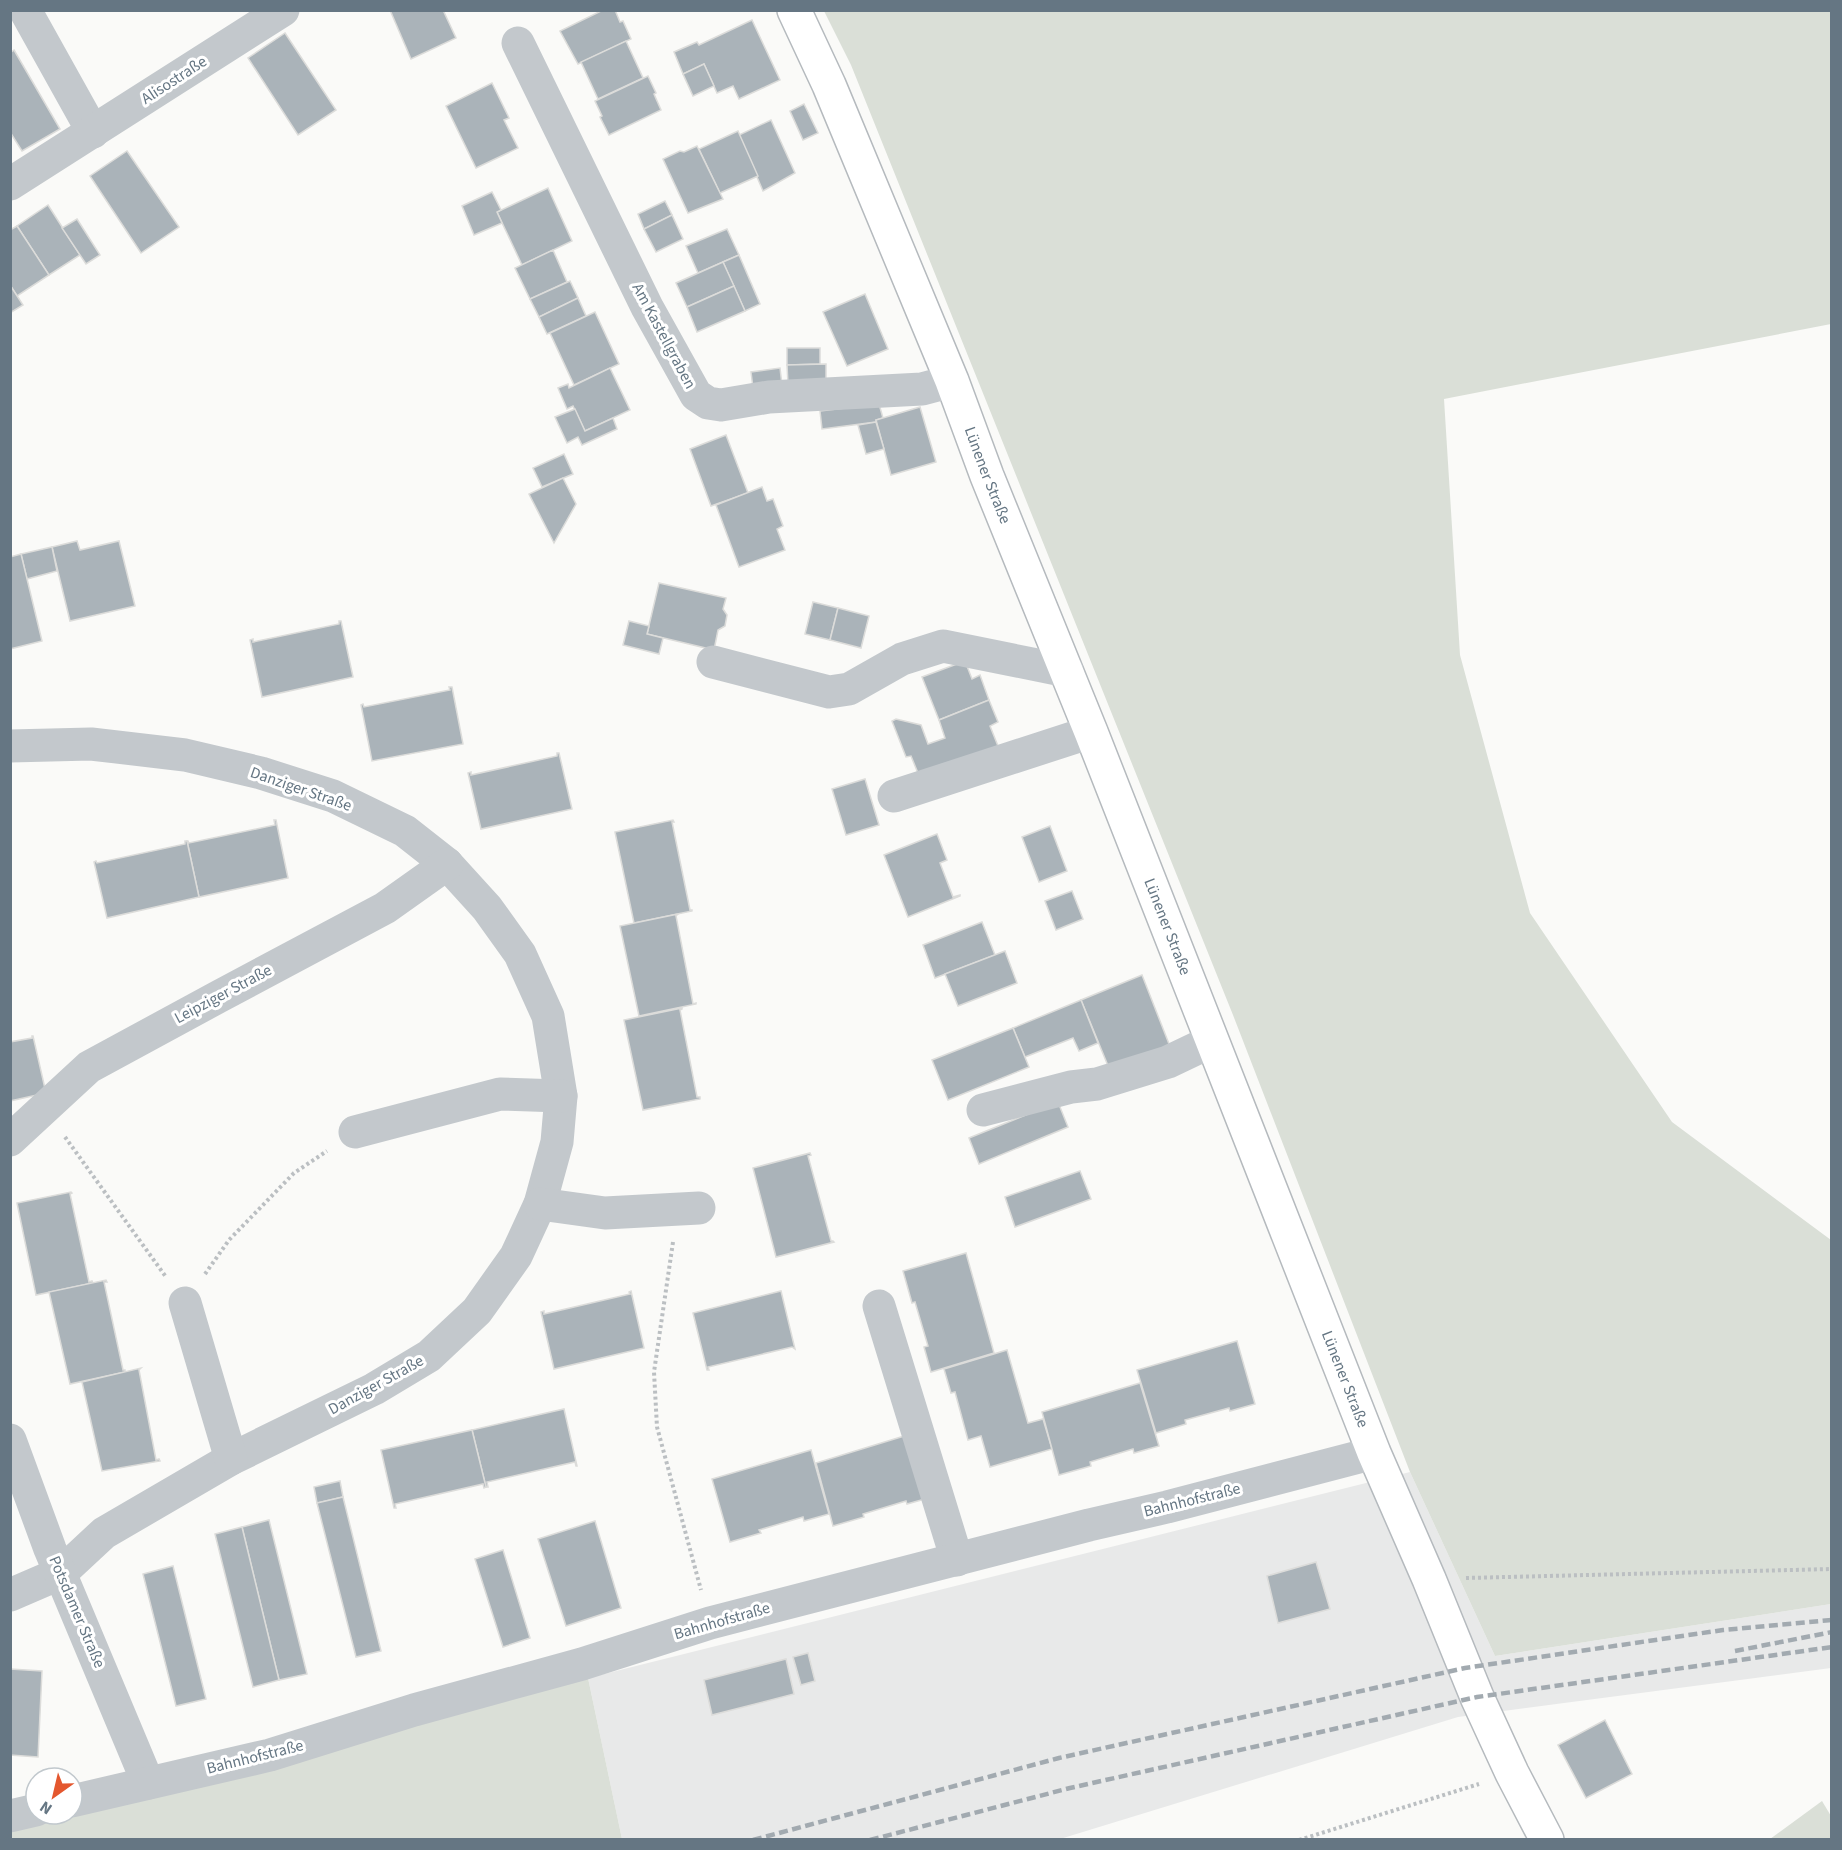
<svg xmlns="http://www.w3.org/2000/svg" width="1842" height="1850" font-family="'Source Sans 3',sans-serif">
  <style>
    .built { fill: #e8e9e9 }
    .green { fill: #dadfd7 }
    .building { fill: #aab3b9; stroke: #dcdcda; stroke-width: 1.5 }
    .lines { fill: none; stroke-linecap: round; stroke-linejoin: round }
    .major-casing { stroke: #b5babe; stroke-width: 36 }
    .path { stroke: #bbbfc2; stroke-width: 4; stroke-dasharray: 3 3; stroke-linecap: butt }
    .minor { stroke: #c3c8cc; stroke-width: 33 }
    .major { stroke: #fff; stroke-width: 33 }
    .rail { stroke: #a2aab0; stroke-width: 4.5; stroke-dasharray: 9 4.5; stroke-linecap: butt }
    .labels { text-anchor: middle; dominant-baseline: central; stroke-width: 6; stroke-linejoin: round; paint-order: stroke }
    .street-label { font-size: 16px; fill: #657683; stroke: #fff }
  </style>
  <rect width="100%" height="100%" fill="#fafaf8"/>
  <path class="built" d="M1410 1472 1495 1656 1831 1604V1668L1458 1717 1060 1839H622L588 1678Z"/>
  <g class="green">
    <path d="M824 11H1831V324L1444 399 1460 655 1530 913 1672 1122 1831 1240V1604L1495 1656 1410 1472 1233 1015 851 65Z"/>
    <path d="M588 1678 622 1839 11 1840 10 1824 53 1814H72Z"/>
    <path d="M1822 1801 1831 1816V1839H1770Z"/>
  </g>
  <g class="building">
    <path d="M390 10H443L456 38 411 59Z"/>
    <path d="M603 10H615L620 22 623 21 631 39 578 64 560 31Z"/>
    <path d="M752 20 780 80 739 99 733 86 717 93 704 64 683 74 674 52 697 42 699 45Z"/>
    <path d="M285 33 336 110 298 135 248 58Z"/>
    <path d="M626 41 643 78 598 99 581 62Z"/>
    <path d="M14 50 60 129 22 151 10 132V53Z"/>
    <path d="M704 64 714 86 693 96 683 74Z"/>
    <path d="M648 76 656 93 654 94 661 110 609 135 600 117 602 116 595 101Z"/>
    <path d="M492 83 509 118 504 120 518 148 476 168 446 106Z"/>
    <path d="M804 104 818 133 803 140 790 111Z"/>
    <path d="M771 120 795 173 763 191 739 135Z"/>
    <path d="M738 131 758 176 720 193 699 149Z"/>
    <path d="M697 146 723 199 688 213 663 159 680 151 684 152Z"/>
    <path d="M127 151 179 227 141 253 90 176Z"/>
    <path d="M548 188 572 241 522 265 497 212Z"/>
    <path d="M492 192 501 210 497 212 502 223 474 235 462 206Z"/>
    <path d="M665 201 672 215 644 229 638 214Z"/>
    <path d="M48 205 80 255 49 275 17 226Z"/>
    <path d="M672 215 683 239 656 252 644 229Z"/>
    <path d="M77 219 100 255 86 264 62 228Z"/>
    <path d="M17 226 49 275 17 296 10 285V230Z"/>
    <path d="M727 229 739 255 698 273 686 246Z"/>
    <path d="M553 250 567 282 530 299 515 268Z"/>
    <path d="M739 255 760 304 745 311 723 262Z"/>
    <path d="M723 262 734 286 687 307 676 283Z"/>
    <path d="M570 281 578 298 539 317 530 299Z"/>
    <path d="M10 285 23 305 10 313Z"/>
    <path d="M734 286 745 311 697 332 687 307Z"/>
    <path d="M865 294 888 349 847 366 823 312Z"/>
    <path d="M578 298 586 316 547 334 539 317Z"/>
    <path d="M595 312 619 364 574 385 550 333Z"/>
    <path d="M787 348H820V364L787 365Z"/>
    <path d="M826 364V384H788L787 365Z"/>
    <path d="M610 368 630 410 585 431 573 406 567 409 558 388 568 384 569 388Z"/>
    <path d="M780 368 782 385 753 388 751 372Z"/>
    <path d="M879 404 883 418 876 420V422L822 429 820 411Z"/>
    <path d="M920 407 936 462 891 475 876 420Z"/>
    <path d="M575 409 585 431 613 418 617 429 582 445 578 437 567 443 555 417Z"/>
    <path d="M876 422 884 449 866 454 858 425Z"/>
    <path d="M726 435 748 493 711 506 690 449Z"/>
    <path d="M564 454 573 474 542 487 533 468Z"/>
    <path d="M563 478 576 504 554 543 529 494Z"/>
    <path d="M762 487 767 501 773 499 783 526 777 529 785 550 739 567 716 505Z"/>
    <path d="M77 541 80 550 119 541 135 606 70 621 52 547Z"/>
    <path d="M52 547 57 571 27 579 21 554Z"/>
    <path d="M21 554 42 641 10 649V557Z"/>
    <path d="M659 583 726 598 723 609 727 615 725 626 718 630 714 650 647 634Z"/>
    <path d="M813 602 838 608 830 640 805 634Z"/>
    <path d="M838 608 869 616 861 648 830 640Z"/>
    <path d="M339 621H341L353 677 262 697 250 640 253 639V642L339 624Z"/>
    <path d="M629 621 649 626 647 634 663 638 659 654 623 645Z"/>
    <path d="M965 661 972 679 980 675 989 700 939 720 922 677Z"/>
    <path d="M449 687H452L463 744 372 761 361 705 363 704 364 707 450 690Z"/>
    <path d="M989 700 998 722 990 726 998 746 920 778 911 756 906 757 892 721 896 719 921 725 928 744 945 738 939 720Z"/>
    <path d="M557 753H559L572 809 481 829 468 773 471 772V775L557 756Z"/>
    <path d="M865 779 879 825 846 835 832 789Z"/>
    <path d="M274 820H276L288 878 199 897 187 841H188L189 843 275 825Z"/>
    <path d="M673 820 674 822H672L690 910H692V911L634 923 615 832Z"/>
    <path d="M1050 826 1067 871 1039 882 1022 837Z"/>
    <path d="M937 834 947 860 940 863 953 897 960 895V896L908 917 884 855Z"/>
    <path d="M185 841H187L199 897 107 918 94 862 96 861 97 863 185 844Z"/>
    <path d="M1072 891 1083 919 1056 930 1045 901Z"/>
    <path d="M678 914 676 916 693 1004 696 1003V1004L639 1016 620 926Z"/>
    <path d="M982 922 995 955 935 978 923 945Z"/>
    <path d="M1005 951 1017 983 958 1006 945 974Z"/>
    <path d="M1142 975 1171 1049 1111 1073 1081 1000Z"/>
    <path d="M1081 1000 1098 1043 1079 1051 1073 1038 1025 1057 1013 1028Z"/>
    <path d="M682 1008V1009L680 1010 697 1097H700V1099L643 1110 624 1020Z"/>
    <path d="M1013 1028 1029 1067 948 1100 932 1060Z"/>
    <path d="M32 1036H33L46 1093 10 1101V1042L32 1038Z"/>
    <path d="M1058 1102 1068 1127 979 1164 969 1138Z"/>
    <path d="M810 1153 811 1155 808 1156 831 1241H833L834 1242 776 1257 753 1168Z"/>
    <path d="M1080 1171 1091 1199 1015 1227 1005 1197Z"/>
    <path d="M71 1192 72 1193 70 1194 89 1282 92 1281 93 1283 36 1295 17 1203Z"/>
    <path d="M966 1253 994 1353 931 1372 924 1347 928 1346 915 1302 912 1303 903 1271Z"/>
    <path d="M106 1280 107 1282H104L123 1370H125V1372L70 1384 49 1292Z"/>
    <path d="M631 1291 644 1348 554 1369 541 1312 544 1311V1314L630 1294 629 1292Z"/>
    <path d="M781 1291 795 1349 792 1347 708 1367 709 1370H707L693 1313Z"/>
    <path d="M1237 1341 1255 1404 1230 1411 1229 1408 1185 1420 1186 1424 1156 1433 1137 1370Z"/>
    <path d="M1007 1350 1028 1423 1043 1419 1052 1449 990 1467 981 1436 968 1440 955 1392 951 1393 944 1369Z"/>
    <path d="M141 1368 139 1370 156 1460 159 1459 160 1461 102 1471 82 1382Z"/>
    <path d="M1140 1383 1159 1446 1134 1453 1133 1449 1090 1462 1091 1466 1059 1475 1042 1412Z"/>
    <path d="M564 1409 577 1466H576L575 1462 487 1482 488 1487H486L472 1430Z"/>
    <path d="M472 1430 486 1487 484 1488 483 1484 395 1504 396 1508H394L381 1450Z"/>
    <path d="M914 1433 932 1497 907 1504 906 1501 863 1514 864 1517 833 1526 816 1463Z"/>
    <path d="M811 1450 829 1514 804 1521 803 1517 759 1530 761 1533 730 1542 712 1479Z"/>
    <path d="M340 1481 343 1497 317 1503 314 1487Z"/>
    <path d="M343 1497 381 1651 356 1657 317 1503Z"/>
    <path d="M269 1520 307 1674 279 1680 242 1527Z"/>
    <path d="M595 1521 621 1608 566 1626 538 1539Z"/>
    <path d="M242 1527 279 1680 253 1687 215 1534Z"/>
    <path d="M503 1550 530 1638 503 1647 475 1559Z"/>
    <path d="M1316 1562 1330 1609 1278 1623 1267 1576Z"/>
    <path d="M173 1566 206 1699 176 1706 143 1574Z"/>
    <path d="M808 1653 815 1681 801 1685 793 1657Z"/>
    <path d="M786 1659 794 1694 712 1715 704 1680Z"/>
    <path d="M10 1669 42 1671 38 1757 10 1755Z"/>
    <path d="M1605 1720 1632 1774 1586 1798 1558 1745Z"/>
  </g>
  <g class="lines">
    <g class="major-casing">
      <g id="major">
        <path id="s1" d="M794 10 829 85 952 381 987 476 1091 732 1374 1453 1429 1579 1477 1697 1512 1773 1547 1840"/>
      </g>
    </g>
    <g class="path">
      <path d="M65 1137 166 1277"/>
      <path d="M673 1242 654 1372 657 1427 701 1590"/>
      <path d="M205 1274 229 1240 294 1173 327 1151"/>
      <path d="M1466 1578 1832 1569"/>
      <path d="M1299 1840 1479 1784"/>
    </g>
    <g class="minor">
      <path d="M25 10 93 132"/>
      <path d="M518 43 647 307 696 395 708 403 721 405 769 397 922 389 952 381"/>
      <path d="M10 184 283 10"/>
      <path d="M713 662 829 692 849 689 902 659 943 646 1067 671"/>
      <path d="M10 746 91 744 185 755 261 773 333 796 405 831 447 864 487 908 520 954 548 1016 561 1096 557 1142 540 1204 516 1256 477 1311 429 1356 374 1389 231 1459 104 1533 61 1573 10 1595"/>
      <path d="M894 796 1091 732"/>
      <path d="M983 1110 1071 1087 1097 1084 1168 1062 1212 1041"/>
      <path d="M355 1132 500 1094 561 1096"/>
      <path d="M10 1140 89 1067 218 997 385 908 447 864"/>
      <path d="M540 1204 605 1213 699 1208"/>
      <path d="M185 1303 231 1459"/>
      <path d="M879 1306 957 1560"/>
      <path d="M10 1440 50 1549 148 1783"/>
      <path d="M72 1801 270 1755 414 1710 582 1664 710 1623 1089 1525 1167 1507 1374 1453"/>
      <path d="M10 1816 36 1810"/>
    </g>
    <use href="#major" class="major"/>
    <g class="rail">
      <path d="M1735 1651 1832 1632"/>
      <path d="M753 1840 1059 1758 1465 1668 1723 1630 1832 1620"/>
      <path d="M870 1840 1070 1788 1477 1697 1832 1647"/>
    </g>
  </g>
  <g class="labels">
    <g class="street-label">
      <text transform="translate(174 80) rotate(-33)">Alisostraße</text>
      <text transform="translate(664 336) rotate(62)">Am Kastellgraben</text>
      <text stroke="none"><textPath href="#s1" startOffset="504">Lünener Straße</textPath></text>
      <text transform="translate(301 789) rotate(19)">Danziger Straße</text>
      <text stroke="none"><textPath href="#s1" startOffset="990">Lünener Straße</textPath></text>
      <text transform="translate(223 994) rotate(-28)">Leipziger Straße</text>
      <text stroke="none"><textPath href="#s1" startOffset="1476">Lünener Straße</textPath></text>
      <text transform="translate(376 1385) rotate(-29)">Danziger Straße</text>
      <text transform="translate(1192 1500) rotate(-14)">Bahnhofstraße</text>
      <text transform="translate(77 1612) rotate(67)">Potsdamer Straße</text>
      <text transform="translate(722 1621) rotate(-16)">Bahnhofstraße</text>
      <text transform="translate(255 1757) rotate(-14)">Bahnhofstraße</text>
    </g>
  </g>
  <rect width="1842" height="1850" fill="none" stroke="#657683" stroke-width="24"/>
  <g transform="translate(54 1796) rotate(214)"><circle r="28" fill="#ffffff" stroke="#c1c8cd" stroke-width="1.5"/>
  <path d="M0-4.5L10 22L0 15L-10 22Z" fill="#e4572e"/>
  <text y="-9" font-size="16" font-weight="bold" text-anchor="middle" fill="#657683">N</text>
  </g>
</svg>
